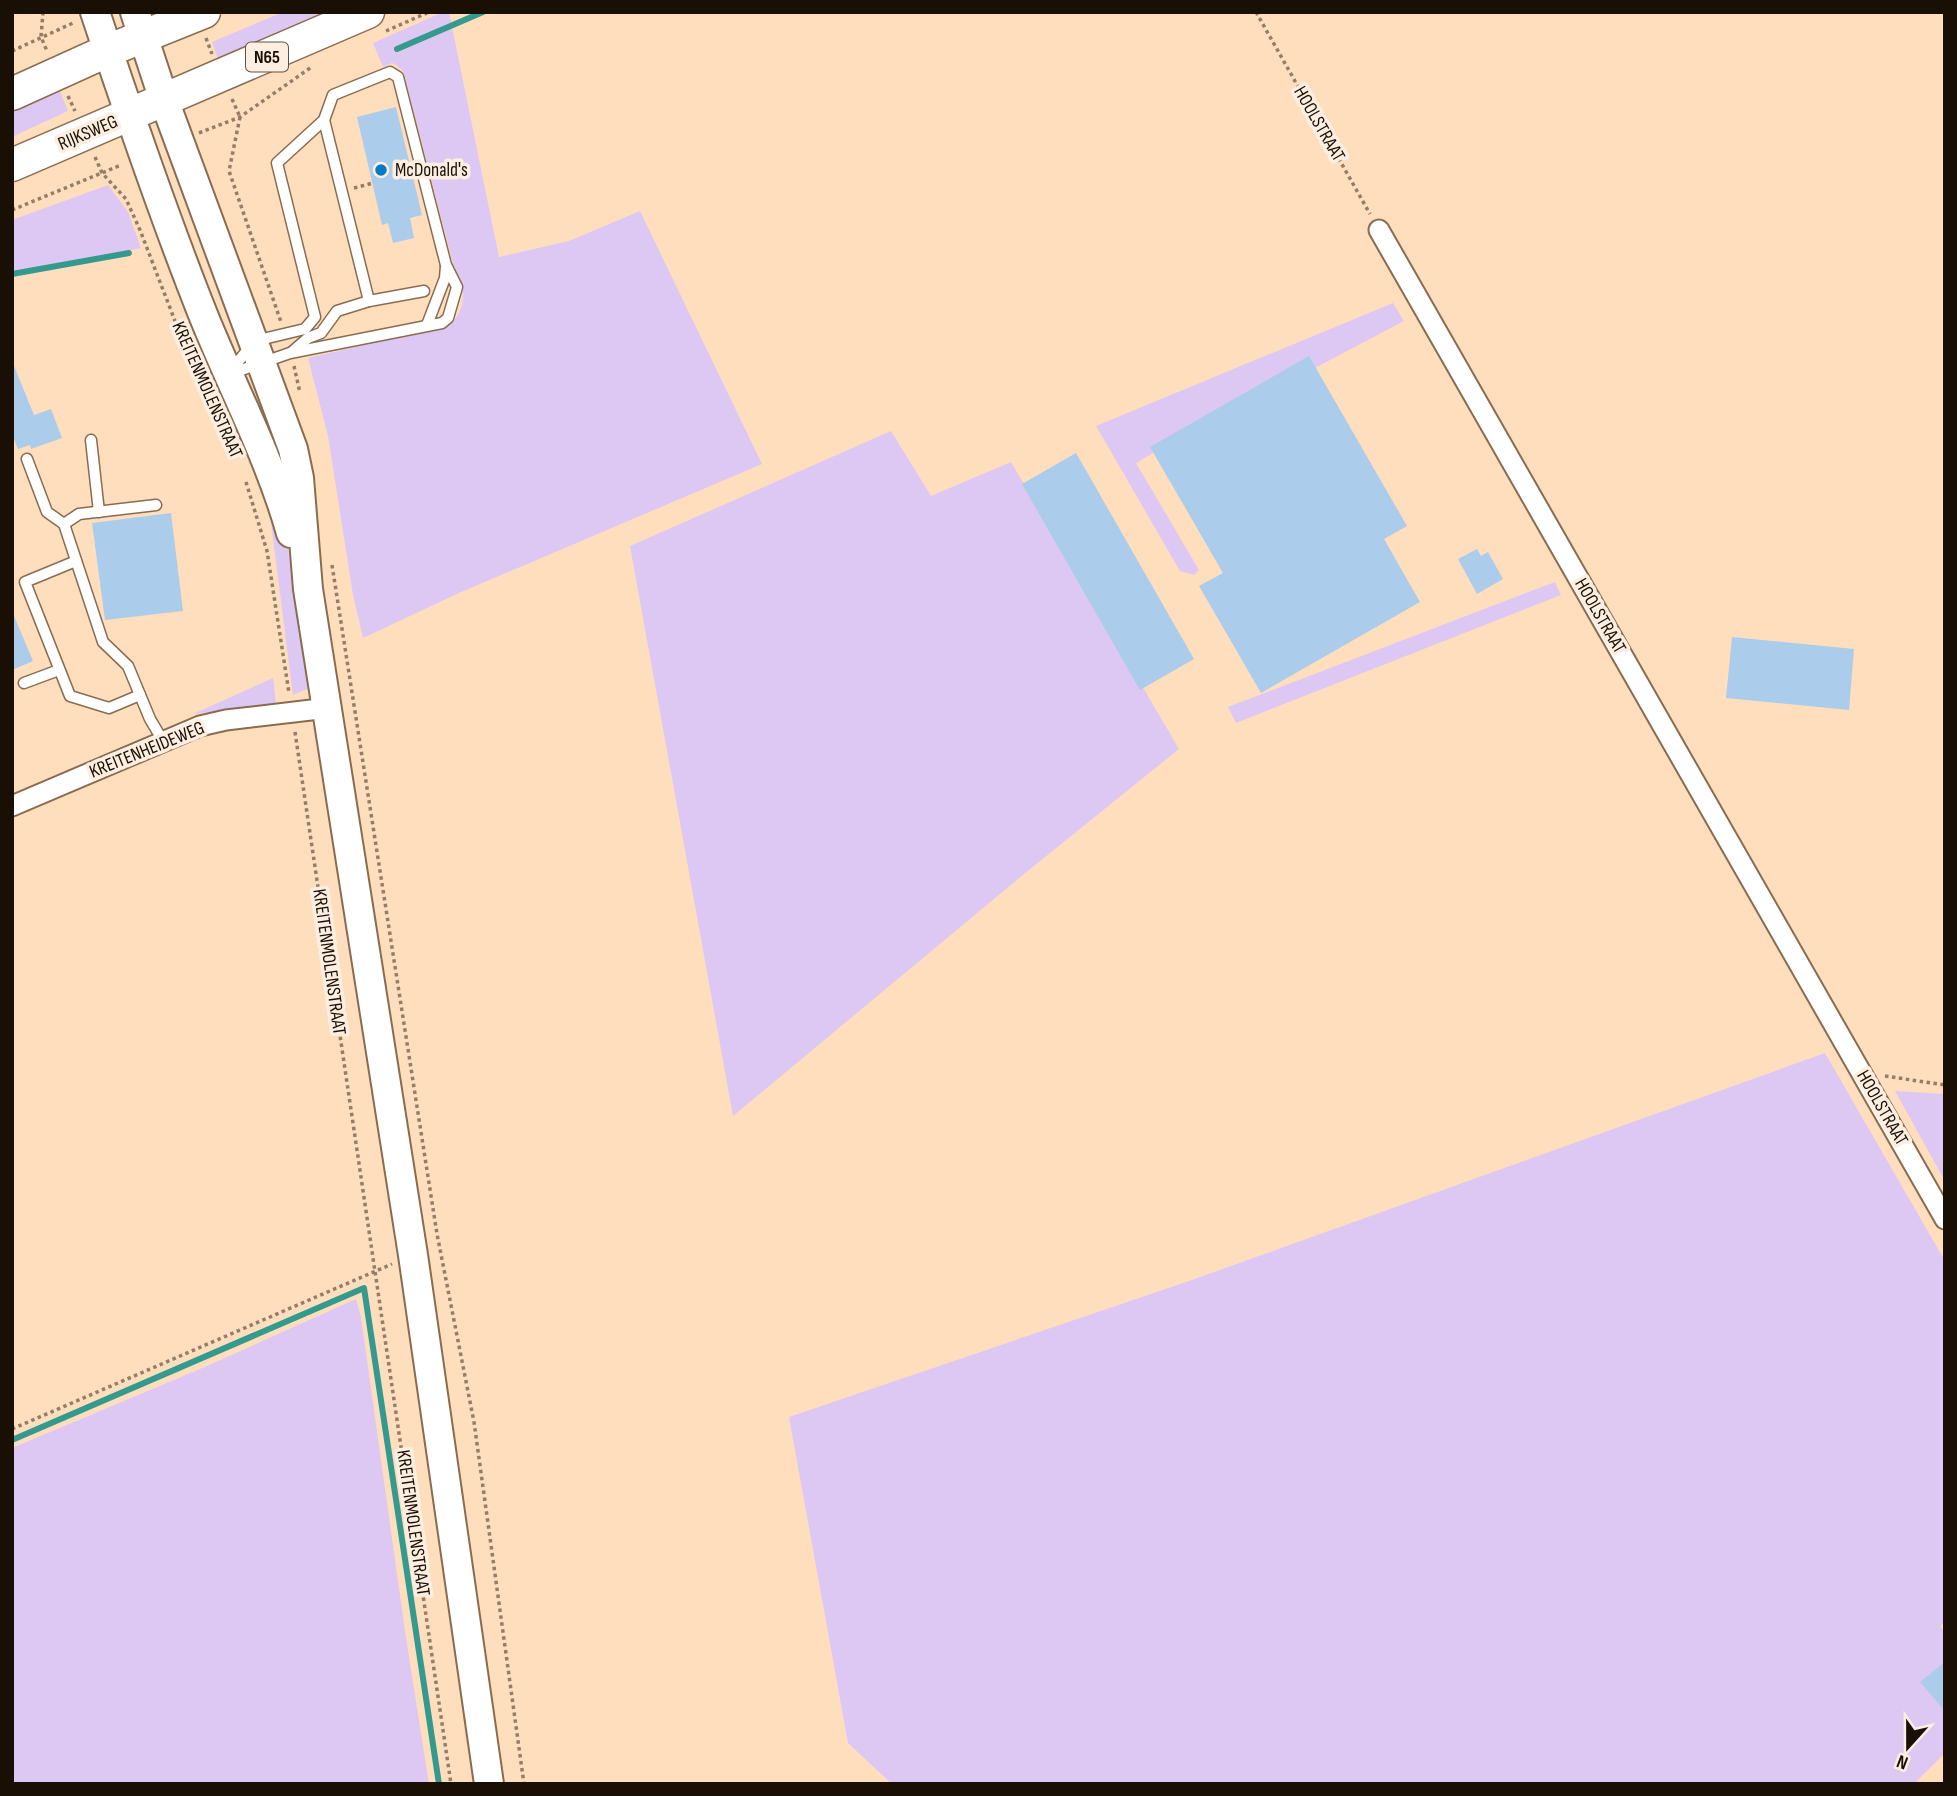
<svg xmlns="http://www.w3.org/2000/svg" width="1957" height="1796" font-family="'Sofia Sans Condensed',sans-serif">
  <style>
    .green { fill: #ddc8f4 }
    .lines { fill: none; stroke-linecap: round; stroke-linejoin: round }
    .stream { stroke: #349a8e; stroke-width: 6 }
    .building { fill: #abccea }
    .lane-casing { stroke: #896c50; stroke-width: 13 }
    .street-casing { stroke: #896c50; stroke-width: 23 }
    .secondary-casing { stroke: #896c50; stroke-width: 32 }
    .primary-casing { stroke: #896c50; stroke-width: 35 }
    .path { stroke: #947e68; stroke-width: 3.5; stroke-dasharray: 3.5 3.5; stroke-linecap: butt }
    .lane { stroke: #fff; stroke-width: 10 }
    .street { stroke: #fff; stroke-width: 19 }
    .secondary { stroke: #fff; stroke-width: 28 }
    .primary { stroke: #fff; stroke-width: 32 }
    .poi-dot { fill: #067ac3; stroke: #fcefe2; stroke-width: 2.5 }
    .labels { text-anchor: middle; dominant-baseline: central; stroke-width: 7; stroke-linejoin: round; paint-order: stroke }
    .shield { fill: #fcefe2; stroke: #5d5247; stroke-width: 2 }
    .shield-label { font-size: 18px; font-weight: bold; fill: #190f04 }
    .street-label { font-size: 19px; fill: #190f04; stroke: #fcefe2 }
    .poi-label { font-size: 19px; fill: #190f04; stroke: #fcefe2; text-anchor: start }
  </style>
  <rect width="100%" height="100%" fill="#ffdebe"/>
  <g class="green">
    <path d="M283 12H324L218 59 212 42Z"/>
    <path d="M443 12H449L499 257 569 241 640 211 762 464 459 593 363 638 353 595 328 436 308 358 449 325C465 313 468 285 455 271L403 71 398 66 392 63 383 67 373 43Z"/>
    <path d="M59 89 68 111 12 137V112Z"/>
    <path d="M108 185 128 212 141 248 12 275V220Z"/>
    <path d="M1393 303 1404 321 1311 370 1307 364 1136 463 1199 570 1194 575 1180 571 1096 426Z"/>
    <path d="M891 431 931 496 1011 462 1179 749 1024 874 733 1116 630 546Z"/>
    <path d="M265 476 287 545 309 680 307 689 293 695Z"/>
    <path d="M1555 582 1561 595 1236 723 1228 707Z"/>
    <path d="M273 678 276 703 193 714Z"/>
    <path d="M1825 1053 1945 1261V1622L1940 1626 1945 1633V1753L1914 1784H892L848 1743 789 1417 1189 1281Z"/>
    <path d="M1895 1091 1945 1094V1181Z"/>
    <path d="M356 1299 361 1317 405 1631 429 1784H12V1448L207 1366Z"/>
  </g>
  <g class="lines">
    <g class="stream">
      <path d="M397 49 483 12"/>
      <path d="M12 274 129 253"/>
      <path d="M12 1440 364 1288 439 1784"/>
    </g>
  </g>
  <g class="building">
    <path d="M396 107 422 215 410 218 414 238 393 243 388 223 382 225 357 117Z"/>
    <path d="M1309 356 1407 526 1384 539 1420 602 1261 693 1199 586 1223 573 1150 447Z"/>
    <path d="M12 361 34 415 51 409 62 438 31 449 30 445 18 449 12 434Z"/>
    <path d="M1076 453 1194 659 1140 690 1022 484Z"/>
    <path d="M171 513 183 611 105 620 92 523Z"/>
    <path d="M1477 549 1481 556 1488 552 1503 579 1477 594 1458 559Z"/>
    <path d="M12 611 33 661 12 670Z"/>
    <path d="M1732 637 1854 649 1849 710 1726 698Z"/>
    <path d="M1945 1662V1711L1920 1682Z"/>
  </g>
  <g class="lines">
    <g class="lane-casing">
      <g id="lane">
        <path d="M390 72 398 77 446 265 457 287 448 318 442 323 290 353 227 375 255 341 305 329 315 317 277 163 324 120 333 95Z"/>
        <path d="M324 120 369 301"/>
        <path d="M427 325 445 278 446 266"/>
        <path d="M293 351 308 338 321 333 337 311 369 301 424 291"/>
        <path d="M91 440 99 512"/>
        <path d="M27 459 47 512 64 524 103 642 128 666 150 719 163 741"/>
        <path d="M64 524 79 514 156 505"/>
        <path d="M76 561 25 582 70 696 109 708 140 695"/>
        <path d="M24 683 59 670"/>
      </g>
    </g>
    <g class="street-casing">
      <g id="street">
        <path d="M1379 230 1945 1219"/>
        <path d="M12 806 200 726 226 720 328 708"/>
      </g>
    </g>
    <g class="secondary-casing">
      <g id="secondary">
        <path d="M95 12C129 114 164 217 204 317 233 389 270 458 291 533"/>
        <path d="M135 12 164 100 293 449 299 478 308 589 413 1255 489 1784"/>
      </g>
    </g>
    <g class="primary-casing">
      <g id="primary">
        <path d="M12 94 107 51 204 12"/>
        <path d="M12 165 368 12"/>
      </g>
    </g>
    <g class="path">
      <path d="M43 12 41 37 47 51"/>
      <path d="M1256 12 1370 214"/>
      <path d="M386 31 429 12"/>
      <path d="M206 38 212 54"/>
      <path d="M12 51 73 23"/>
      <path d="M68 96 75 111"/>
      <path d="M232 99 240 117"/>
      <path d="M240 117 229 171 281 322"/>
      <path d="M199 133 240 117 313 66"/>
      <path d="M95 157 102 173 126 199 140 230 185 347 200 375"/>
      <path d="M354 188 373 183"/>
      <path d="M12 210 121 165"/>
      <path d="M294 366 300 393"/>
      <path d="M246 482 267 551 289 693"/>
      <path d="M332 565 437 1234 474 1422 524 1784"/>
      <path d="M295 732 451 1784"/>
      <path d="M1885 1076 1945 1085"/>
      <path d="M12 1429 392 1264"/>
    </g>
    <use href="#lane" class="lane"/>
    <use href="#street" class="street"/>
    <use href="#secondary" class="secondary"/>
    <use href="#primary" class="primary"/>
  </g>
  <circle class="poi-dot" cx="381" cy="170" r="7"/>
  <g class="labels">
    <rect class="shield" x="246" y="42.5" width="42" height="29" rx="5"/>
    <g class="shield-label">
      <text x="267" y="57">N65</text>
    </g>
    <g class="street-label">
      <text transform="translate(1319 124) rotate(60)">HOOLSTRAAT</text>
      <text transform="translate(88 133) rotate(-23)">RIJKSWEG</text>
      <text transform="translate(207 390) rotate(66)">KREITENMOLENSTRAAT</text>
      <text transform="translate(1600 616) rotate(60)">HOOLSTRAAT</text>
      <text transform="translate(147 750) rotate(-22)">KREITENHEIDEWEG</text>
      <text transform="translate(329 962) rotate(82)">KREITENMOLENSTRAAT</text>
      <text transform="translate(1882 1108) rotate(60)">HOOLSTRAAT</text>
      <text transform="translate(413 1523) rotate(82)">KREITENMOLENSTRAAT</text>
    </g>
    <g class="poi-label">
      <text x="395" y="170">McDonald's</text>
    </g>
  </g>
  <rect width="1957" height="1796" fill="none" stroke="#190f04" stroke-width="28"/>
  <g transform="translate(1908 1747) rotate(201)" stroke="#fcefe2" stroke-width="5" paint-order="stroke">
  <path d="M0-5L12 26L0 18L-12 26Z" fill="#190f04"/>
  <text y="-10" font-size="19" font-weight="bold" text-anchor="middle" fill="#190f04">N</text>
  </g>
</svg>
